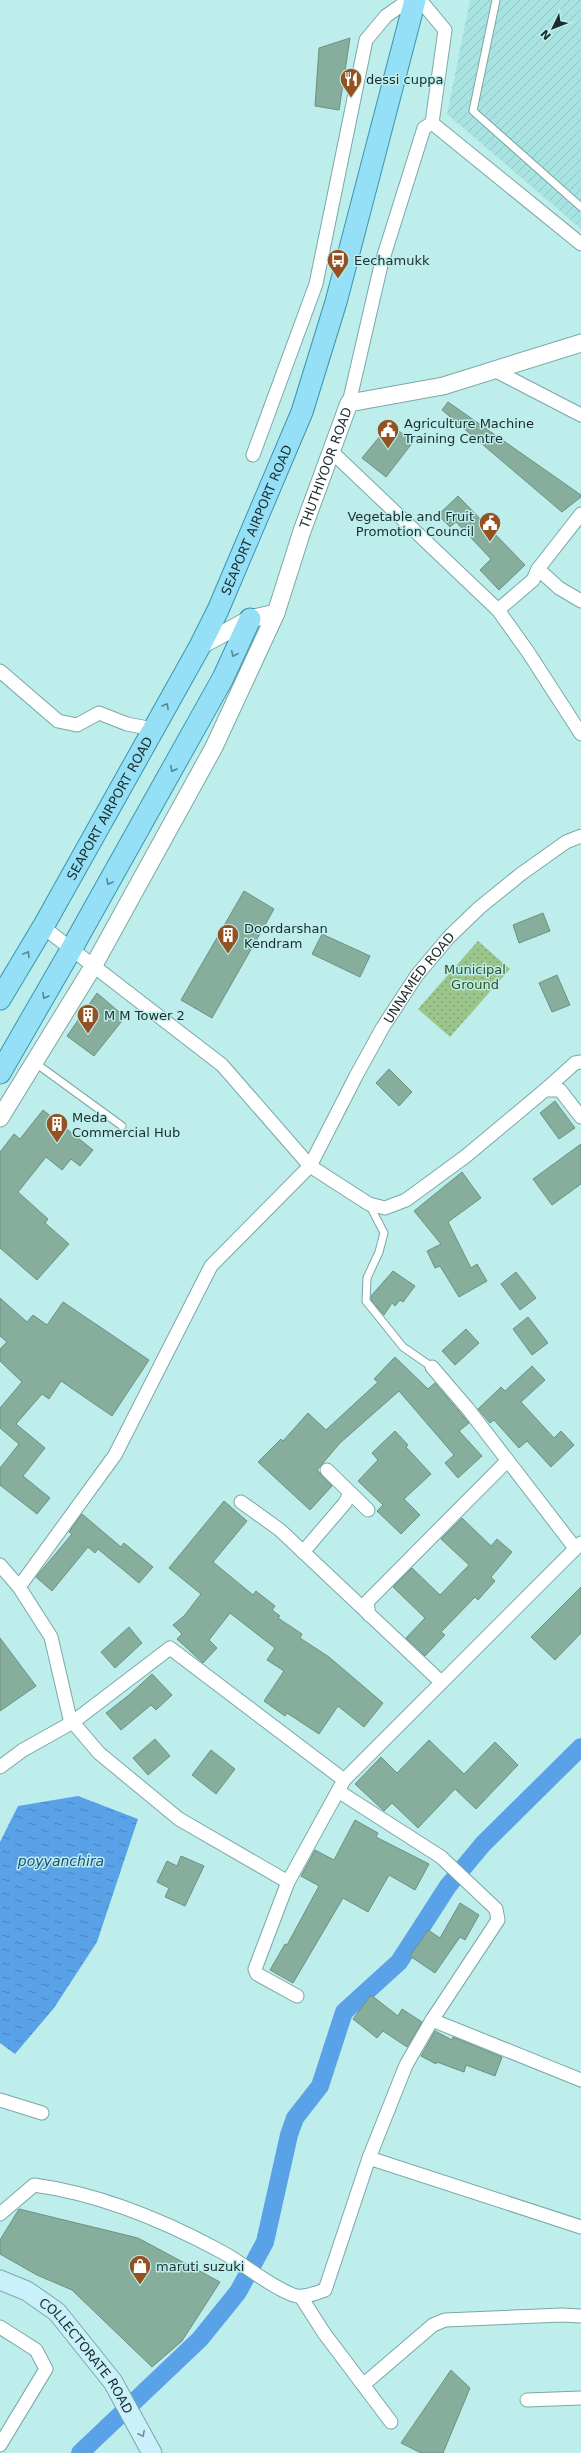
<svg xmlns="http://www.w3.org/2000/svg" width="581" height="2453" font-family="'DejaVu Sans',sans-serif">
  <style>
    .industrial { fill: url(#industrial-furrows) }
    .green { fill: url(#green-dots) }
    .water { fill: url(#water-ripples) }
    .lines { fill: none; stroke-linecap: round; stroke-linejoin: round }
    .canal { stroke: #5aa2e7; stroke-width: 18 }
    .building { fill: #87ae9c; stroke: #6c9280 }
    .service-casing { stroke: #7aa8a6; stroke-width: 9 }
    .minor-casing { stroke: #7aa8a6; stroke-width: 15 }
    .tertiary-casing { stroke: #7aa8a6; stroke-width: 19 }
    .secondary-casing { stroke: #7aa8a6; stroke-width: 21 }
    .primary-casing { stroke: #3c94ac; stroke-width: 23 }
    .service { stroke: #fff; stroke-width: 7 }
    .minor { stroke: #fff; stroke-width: 13 }
    .tertiary { stroke: #fff; stroke-width: 17 }
    .secondary { stroke: #caf0fb; stroke-width: 19 }
    .primary { stroke: #95e0f7; stroke-width: 21 }
    .oneway { stroke: #588692 }
    .oneway2 { stroke: #728e94 }
    .labels { text-anchor: middle; dominant-baseline: central; stroke-width: 3; stroke-linejoin: round; paint-order: stroke }
    .poi-label { font-size: 13px; fill: #1a2d2c; stroke: #bdeeec; text-anchor: start }
    .street-label { font-size: 13px; fill: #1a2d2c; stroke: #bdeeec }
    .park-label { font-size: 13px; fill: #2d521b; stroke: #bdeeec }
    .water-label { font-size: 14px; font-style: italic; fill: #1a4d7a; stroke: #bdeeec }
  </style>
  <defs>
    <pattern id="industrial-furrows" width="10" height="10" patternUnits="userSpaceOnUse"><rect width="10" height="10" fill="#a9e3e1"/><path d="M-1 1l2-2M0 10L10 0M9 11l2-2" fill="none" stroke="#91c3c1"/></pattern>
    <pattern id="green-dots" width="8" height="8" patternUnits="userSpaceOnUse"><rect width="8" height="8" fill="#9bc58a"/><path d="M2 2h.1M6 6h.1" fill="none" stroke="#7ea071" stroke-width="1.8" stroke-linecap="round"/></pattern>
    <pattern id="water-ripples" width="26" height="14" patternUnits="userSpaceOnUse"><rect width="26" height="14" fill="#5aa2e7"/><path d="M2 4q2-2 4 0t4 0M15 11q2-2 4 0t4 0" fill="none" stroke="#4a84bb"/></pattern>
  </defs>
  <rect width="100%" height="100%" fill="#bdeeec"/>
  <path class="industrial" d="M470 0H581V229L447 114Z"/>
  <path class="green" d="M478 941 510 969 450 1037 418 1009Z"/>
  <path class="water" d="M78 1796 138 1819 97 1942 54 2008 15 2054 0 2043V1842L18 1806Z"/>
  <g class="lines">
    <path class="canal" d="M80 2453 200 2339 238 2292 265 2242 289 2135 295 2118 320 2086 344 2012 399 1962 448 1886 483 1844 581 1747"/>
  </g>
  <g class="building">
    <path d="M350 38 339 110 315 106 319 48Z"/>
    <path d="M448 402 581 495V497L562 512 442 410Z"/>
    <path d="M390 424 413 442 386 477 362 458Z"/>
    <path d="M458 496 525 565 499 590 480 570 491 559 456 522 450 527 438 515Z"/>
    <path d="M244 891 274 909 212 1018 181 1000Z"/>
    <path d="M543 913 550 931 519 943 513 925Z"/>
    <path d="M322 934 370 956 360 977 312 954Z"/>
    <path d="M557 975 570 1005 552 1012 539 983Z"/>
    <path d="M97 993 125 1017 94 1056 67 1036Z"/>
    <path d="M389 1069 412 1092 399 1106 376 1083Z"/>
    <path d="M555 1101 575 1128 559 1139 540 1113Z"/>
    <path d="M43 1110 93 1150 80 1166 71 1159 62 1170 46 1157 18 1192 48 1219 45 1223 69 1244 37 1280 0 1248V1152L14 1134 20 1139Z"/>
    <path d="M581 1144V1184L552 1205 533 1179Z"/>
    <path d="M462 1172 481 1198 448 1222 471 1268 477 1264 487 1281 459 1297 440 1266 435 1268 427 1251 441 1244 414 1211Z"/>
    <path d="M393 1271 415 1286 403 1302 400 1300 395 1306 392 1303 384 1315 371 1300V1296Z"/>
    <path d="M516 1272 536 1298 520 1310 501 1284Z"/>
    <path d="M0 1298 27 1322 33 1315 47 1325 63 1302 149 1360 112 1416 61 1381 49 1399 42 1394 16 1424 45 1448 23 1476 50 1498 37 1514 0 1485V1468L19 1444 0 1428V1408L22 1382 0 1361V1349L7 1342 0 1336Z"/>
    <path d="M528 1317 548 1343 532 1355 513 1329Z"/>
    <path d="M466 1329 479 1343 455 1365 442 1351Z"/>
    <path d="M395 1357 428 1389 435 1383 469 1423 459 1431 482 1456 458 1478 445 1463 454 1455 399 1391 340 1443 317 1470 332 1486 310 1510 258 1462 281 1439 283 1441 308 1413 326 1430 378 1382 374 1379Z"/>
    <path d="M532 1366 545 1380 521 1402 554 1438 561 1431 574 1445 551 1467 527 1441 519 1448 494 1420 490 1423 478 1409 501 1387 505 1391Z"/>
    <path d="M395 1431 408 1445 406 1447 431 1474 404 1499 420 1515 401 1534 377 1511 383 1505 358 1481 378 1460 372 1453Z"/>
    <path d="M224 1501 247 1521 213 1562 253 1595 256 1591 275 1606 272 1610 280 1616 278 1618 302 1634 300 1638 329 1657 383 1703 364 1727 338 1706 319 1734 287 1713 285 1716 264 1701 284 1671 267 1660 275 1648 230 1613 209 1640 217 1648 203 1663 177 1639 182 1634 173 1625 184 1616 201 1594 169 1568Z"/>
    <path d="M82 1514 121 1547 124 1543 153 1567 139 1583 98 1549 95 1553 88 1547 52 1591 36 1577 72 1534 69 1532Z"/>
    <path d="M462 1518 491 1546 497 1539 512 1552 491 1577 495 1581 478 1600 475 1597 441 1632 445 1635 425 1656 406 1638 425 1618 393 1587 412 1568 440 1595 469 1565 441 1539Z"/>
    <path d="M581 1587V1633L555 1660 531 1637Z"/>
    <path d="M129 1627 142 1643 115 1668 101 1652Z"/>
    <path d="M0 1638 36 1686 0 1711Z"/>
    <path d="M152 1674 172 1695 156 1710 151 1705 121 1730 106 1713 129 1695Z"/>
    <path d="M155 1739 170 1756 148 1775 133 1758Z"/>
    <path d="M429 1740 464 1774 495 1742 518 1765 476 1809 455 1789 418 1828 392 1803 384 1811 355 1784 381 1757 397 1773Z"/>
    <path d="M211 1750 235 1769 216 1794 192 1775Z"/>
    <path d="M355 1820 378 1833 376 1837 429 1864 415 1890 389 1875 368 1912 343 1898 293 1983 270 1970 285 1944 287 1945 319 1886 301 1876 315 1850 334 1860Z"/>
    <path d="M181 1856 204 1866 185 1906 165 1897 169 1888 157 1882 167 1861 177 1866Z"/>
    <path d="M460 1903 479 1915 465 1940 460 1937 435 1973 410 1956 428 1930 440 1938Z"/>
    <path d="M371 1995 398 2016 402 2009 422 2022 407 2047 383 2031 377 2038 353 2019Z"/>
    <path d="M435 2031 452 2040 453 2037 502 2057 495 2076 466 2065 464 2072 437 2062 436 2064 421 2056Z"/>
    <path d="M19 2209 138 2238 220 2282 182 2341 152 2367 72 2290 37 2275 0 2254V2240Z"/>
    <path d="M451 2370 470 2388 443 2453H421L401 2443Z"/>
  </g>
  <g class="lines">
    <g class="service-casing">
      <g id="service">
        <path d="M496 0 473 111 581 207"/>
        <path d="M34 1062 122 1126"/>
        <path d="M369 1204 384 1233 379 1252 367 1278 366 1301 403 1347 432 1367"/>
      </g>
    </g>
    <g class="minor-casing">
      <g id="minor">
        <path d="M420 0 445 30 432 123"/>
        <path d="M494 370 581 415"/>
        <path d="M349 403 381 265 424 128 432 123 581 244"/>
        <path d="M332 452 498 610 528 652 581 734"/>
        <path d="M253 455 316 284 366 40 386 16 409 0"/>
        <path d="M538 569 581 514"/>
        <path d="M498 610 533 580 538 569 559 588 581 601"/>
        <path d="M0 671 58 721 77 725 99 713 127 724 153 729"/>
        <path d="M43 927 222 1065 310 1166 369 1204 385 1208 406 1200 466 1156 545 1090H560L581 1117"/>
        <path d="M545 1090 575 1063 581 1062"/>
        <path d="M432 1367 468 1409 575 1548"/>
        <path d="M327 1470 368 1510"/>
        <path d="M241 1502 280 1530 441 1682"/>
        <path d="M303 1552 345 1503 350 1493"/>
        <path d="M0 1565 19 1587 51 1637 70 1719 99 1753 179 1819 288 1882"/>
        <path id="s1" d="M19 1587 115 1455 211 1266 310 1166 356 1076 383 1027 417 975 449 937 479 908 521 874 566 842 581 836"/>
        <path d="M369 1615 367 1602 507 1461"/>
        <path d="M0 1767 23 1750 73 1722 170 1648 344 1780"/>
        <path d="M338 1791 441 1857 496 1909 498 1920 432 2020 406 2065 369 2158"/>
        <path d="M297 1996 257 1974 255 1969 288 1882 344 1780 581 1543"/>
        <path d="M432 2020 581 2080"/>
        <path d="M0 2100 42 2113"/>
        <path d="M0 2214 34 2185C101 2194 163 2220 222 2252 246 2265 267 2285 293 2295 303 2299 315 2293 325 2290L369 2158 581 2227"/>
        <path d="M301 2297 324 2333 391 2422"/>
        <path d="M0 2327 36 2350 46 2369 0 2445"/>
        <path d="M363 2385 433 2325 445 2320 562 2315 581 2316"/>
        <path d="M527 2400 581 2398"/>
      </g>
    </g>
    <g class="tertiary-casing">
      <g id="tertiary">
        <path id="s2" d="M200 646 250 619 276 613 302 531 349 403 443 386 581 343"/>
        <path d="M0 1118 94 965 214 747 276 613"/>
      </g>
    </g>
    <g class="secondary-casing">
      <g id="secondary">
        <path id="s3" d="M0 2280 27 2291 57 2312 113 2382 152 2453"/>
      </g>
    </g>
    <g class="primary-casing">
      <g id="primary">
        <path id="s4" d="M0 999 43 927 200 646 218 610 302 412 336 302 415 0"/>
        <path d="M0 1073 72 948 223 678 250 619"/>
      </g>
    </g>
    <use href="#service" class="service"/>
    <use href="#minor" class="minor"/>
    <use href="#tertiary" class="tertiary"/>
    <use href="#secondary" class="secondary"/>
    <use href="#primary" class="primary"/>
  </g>
  <defs><path id="oneway-chevron" d="M-2-3.5L2.5 0L-2 3.5" fill="none" stroke-width="1.6" stroke-linecap="round" stroke-linejoin="round"/></defs>
  <g class="oneway">
    <use href="#oneway-chevron" transform="translate(234 654) rotate(114)"/>
    <use href="#oneway-chevron" transform="translate(166 706) rotate(-61)"/>
    <use href="#oneway-chevron" transform="translate(173 769) rotate(119)"/>
    <use href="#oneway-chevron" transform="translate(109 882) rotate(119)"/>
    <use href="#oneway-chevron" transform="translate(27 954) rotate(-59)"/>
    <use href="#oneway-chevron" transform="translate(45 996) rotate(120)"/>
  </g>
  <use class="oneway2" href="#oneway-chevron" transform="translate(142 2434) rotate(63)"/>
  <defs>
    <g id="restaurant-pin" transform="scale(1.15)"><path d="M0 17L-7.5 6A9.5 9.5 0 1 1 7.5 6Z" fill="#945121" stroke="#bdeeec"/><path d="M-5-6h1v4h1v-4h1v4h1v-4h1v5L-1.5 .5V6h-2V.5L-5-1ZM5-6V6H3V1.5H1.5Q1.5-4 5-6Z" fill="#fff"/></g>
    <g id="bus-pin" transform="scale(1.15)"><path d="M0 17L-7.5 6A9.5 9.5 0 1 1 7.5 6Z" fill="#945121" stroke="#bdeeec"/><path d="M-5-6H5V4H4V6H2V4H-2V6H-4V4H-5ZM-3.5-4V0h7V-4ZM-3.5 1.2v1.5H-2V1.2ZM2 1.2v1.5H3.5V1.2Z" fill="#fff"/></g>
    <g id="civic-pin" transform="scale(1.15)"><path d="M0 17L-7.5 6A9.5 9.5 0 1 1 7.5 6Z" fill="#945121" stroke="#bdeeec"/><path d="M-.6-6.5H3V-4.5H.6V-3L4-1V1h2V6H-6V1h2V-1L-.6-3ZM-1.2 2.5V6h2.4V2.5Z" fill="#fff"/></g>
    <g id="building-pin" transform="scale(1.15)"><path d="M0 17L-7.5 6A9.5 9.5 0 1 1 7.5 6Z" fill="#945121" stroke="#bdeeec"/><path d="M-4-6H4V6H1V3H-1V6H-4ZM-2.5-4.3h1.7v1.8h-1.7ZM.8-4.3h1.7v1.8H.8ZM-2.5-1h1.7V.8h-1.7ZM.8-1h1.7V.8H.8Z" fill="#fff"/></g>
    <g id="shop-pin" transform="scale(1.15)"><path d="M0 17L-7.5 6A9.5 9.5 0 1 1 7.5 6Z" fill="#945121" stroke="#bdeeec"/><path d="M-5-2.5h2.3a2.7 3.5 0 0 1 5.4 0H5L5.5 6h-11ZM-1.5-2.5h3a1.5 2.3 0 0 0-3 0Z" fill="#fff"/></g>
  </defs>
  <g fill-rule="evenodd">
    <use href="#restaurant-pin" x="351" y="79"/>
    <use href="#bus-pin" x="338" y="260"/>
    <use href="#civic-pin" x="388" y="430"/>
    <use href="#civic-pin" x="490" y="523"/>
    <use href="#building-pin" x="228" y="935"/>
    <use href="#building-pin" x="88" y="1015"/>
    <use href="#building-pin" x="57" y="1124"/>
    <use href="#shop-pin" x="140" y="2266"/>
  </g>
  <g class="labels">
    <g class="poi-label">
      <text x="366" y="79">dessi cuppa</text>
      <text x="354" y="260">Eechamukk</text>
      <text x="404" y="423">Agriculture Machine<tspan x="404" dy="15">Training Centre</tspan></text>
      <text x="474" y="516" text-anchor="end">Vegetable and Fruit<tspan x="474" dy="15">Promotion Council</tspan></text>
      <text x="244" y="928">Doordarshan<tspan x="244" dy="15">Kendram</tspan></text>
      <text x="104" y="1015">M M Tower 2</text>
      <text x="72" y="1117">Meda<tspan x="72" dy="15">Commercial Hub</tspan></text>
      <text x="156" y="2266">maruti suzuki</text>
    </g>
    <g class="street-label">
      <text stroke="none"><textPath href="#s2" startOffset="237">THUTHIYOOR ROAD</textPath></text>
      <text stroke="none"><textPath href="#s4" startOffset="544">SEAPORT AIRPORT ROAD</textPath></text>
      <text stroke="none"><textPath href="#s4" startOffset="220">SEAPORT AIRPORT ROAD</textPath></text>
      <text stroke="none"><textPath href="#s1" startOffset="734">UNNAMED ROAD</textPath></text>
      <text stroke="none"><textPath href="#s3" startOffset="118">COLLECTORATE ROAD</textPath></text>
    </g>
    <g class="park-label">
      <text x="475" y="969">Municipal<tspan x="475" dy="15">Ground</tspan></text>
    </g>
    <g class="water-label">
      <text x="61" y="1861">poyyanchira</text>
    </g>
  </g>
  <g transform="translate(553 28) rotate(227)" stroke="#bdeeec" stroke-width="3" paint-order="stroke">
  <path d="M0-3L7 15L0 10L-7 15Z" fill="#1a2d2c"/>
  <text y="-6" font-size="11" font-weight="bold" text-anchor="middle" fill="#1a2d2c">N</text>
  </g>
</svg>
